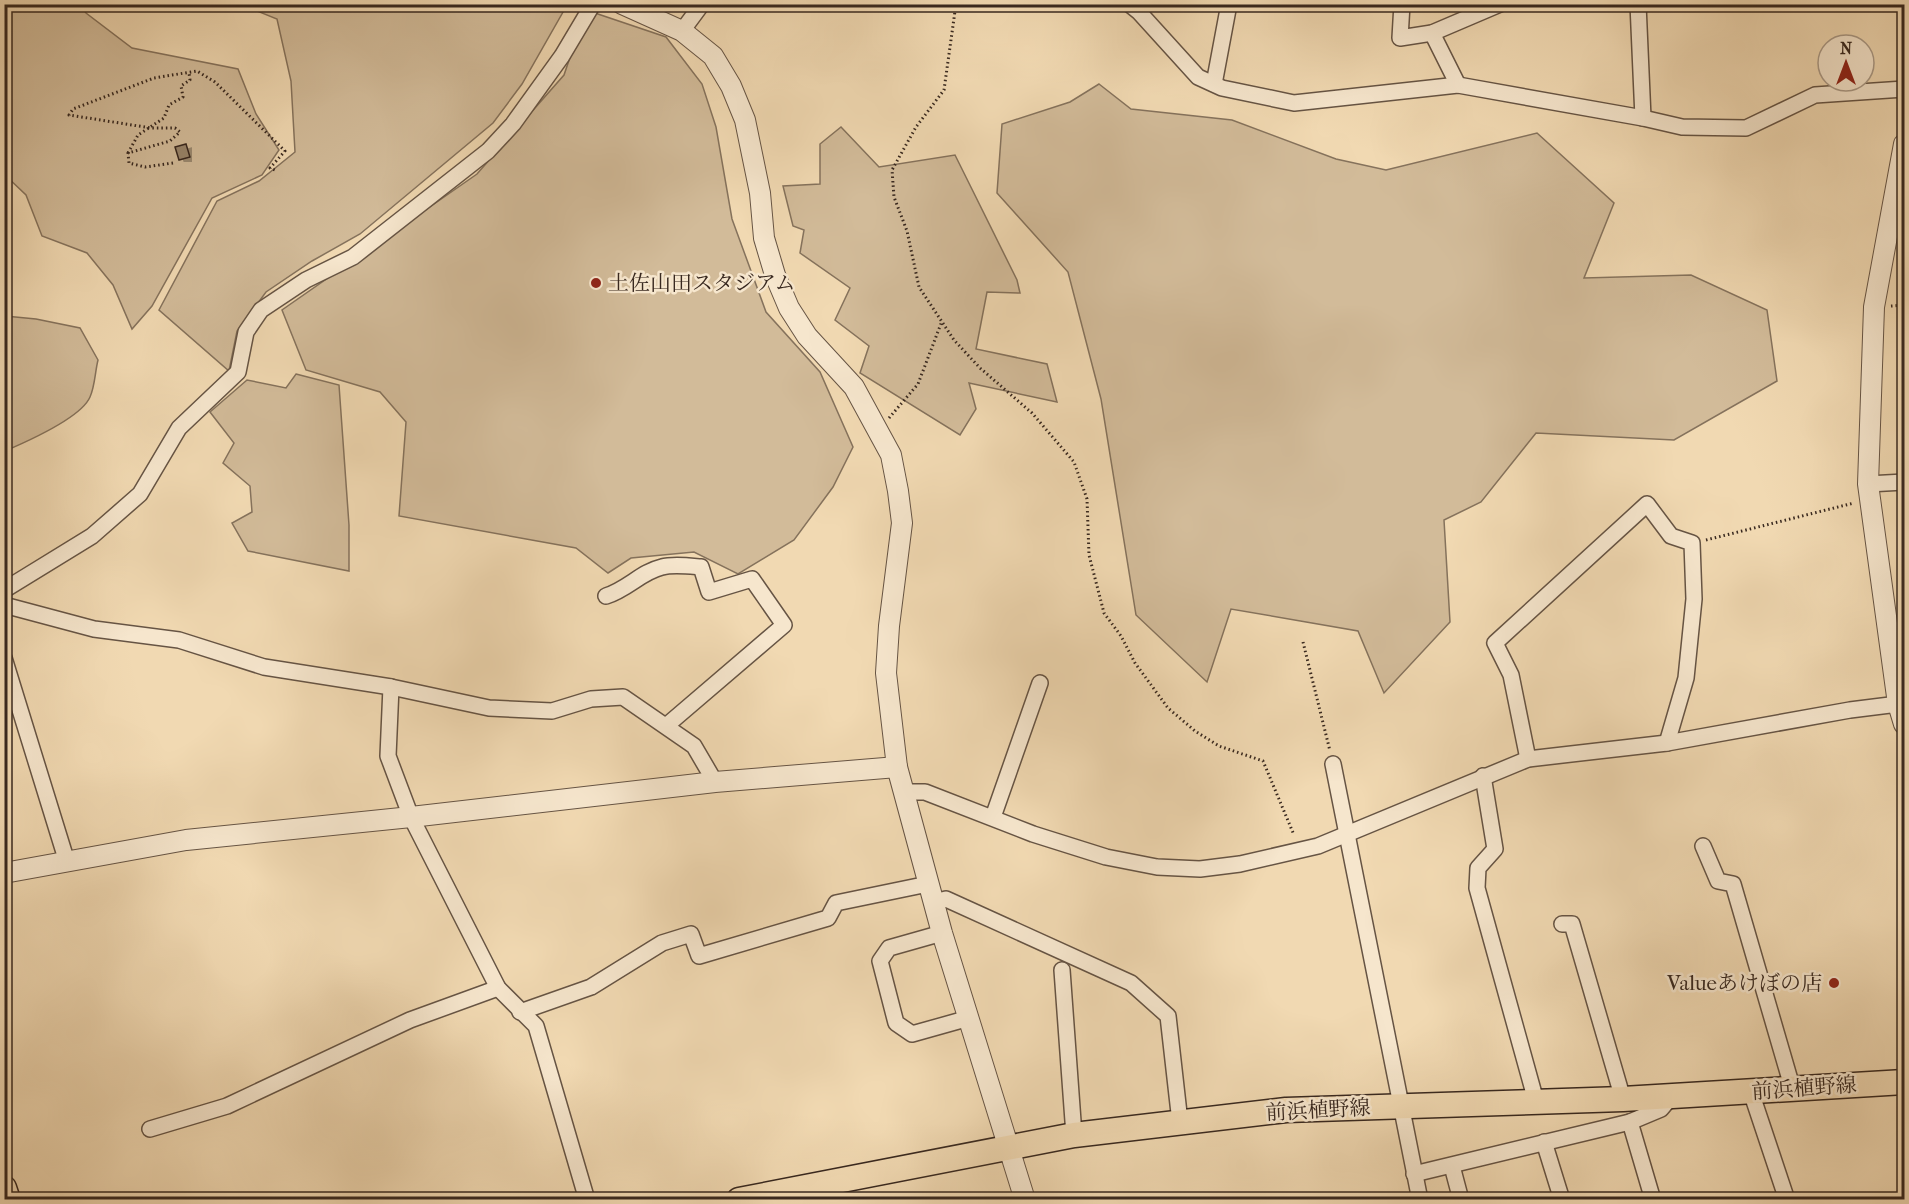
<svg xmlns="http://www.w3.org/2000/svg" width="1909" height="1204" font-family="'IM FELL French Canon','Noto Serif JP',serif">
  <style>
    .green { fill: #d2bb99; stroke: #85725c; stroke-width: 1.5 }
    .building { fill: #98846b; stroke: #38281f; stroke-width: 1.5; filter: url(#shadow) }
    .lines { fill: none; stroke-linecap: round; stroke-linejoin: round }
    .minor-casing { stroke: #665444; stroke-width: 18 }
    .tertiary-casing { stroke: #665444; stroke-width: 22 }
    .primary-casing { stroke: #38281f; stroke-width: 27 }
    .path { stroke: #38281f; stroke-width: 3; stroke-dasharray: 1.5 3; stroke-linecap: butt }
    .minor { stroke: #f6e6cd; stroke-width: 15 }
    .tertiary { stroke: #f6e6cd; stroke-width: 20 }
    .primary { stroke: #f1d9b2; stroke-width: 24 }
    .poi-dot { fill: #8f2418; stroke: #f6e6cd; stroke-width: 2 }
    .labels { text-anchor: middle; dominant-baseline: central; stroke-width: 5; stroke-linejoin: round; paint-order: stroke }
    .poi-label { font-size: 21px; fill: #38281f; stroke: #f6e6cd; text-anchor: start }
    .street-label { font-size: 21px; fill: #38281f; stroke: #f6e6cd }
  </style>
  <defs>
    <filter id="shadow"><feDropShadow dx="6" dy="4" stdDeviation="0" flood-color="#0004"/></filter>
  </defs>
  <rect width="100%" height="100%" fill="#f1d9b2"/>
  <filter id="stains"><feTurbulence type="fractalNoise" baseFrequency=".00333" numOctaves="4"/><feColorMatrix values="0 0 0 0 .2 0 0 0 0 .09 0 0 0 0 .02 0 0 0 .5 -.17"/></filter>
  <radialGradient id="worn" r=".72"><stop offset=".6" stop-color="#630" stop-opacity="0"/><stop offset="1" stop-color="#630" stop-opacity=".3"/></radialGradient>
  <g class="green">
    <path d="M4 5H81L86 13 132 48 238 69 256 114 279 150 262 175 212 198 152 306 132 329 113 285 87 253 42 236 26 195 5 175Z"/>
    <path d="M242 5H567L522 84 493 123 360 234 312 261 266 292 237 331 229 371 159 310 217 201 259 181 295 152 291 81 277 19Z"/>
    <path d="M586 10 666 37 702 84 716 127 732 219 766 312 820 372 853 447 833 487 794 540 738 574 694 552 631 558 608 573 576 548 399 516 406 422 380 392 306 370 282 310 477 174 564 75Z"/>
    <path d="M1099 84 1131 109 1232 120 1336 159 1386 170 1537 133 1614 203 1584 278 1691 275 1767 310 1777 381 1674 440 1536 433 1481 502 1444 520 1450 622 1384 693 1358 631 1231 609 1207 682 1136 615 1101 399 1068 272 997 193 1002 124 1070 102Z"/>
    <path d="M841 127 879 167 955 155 1017 280 1020 293 987 292 976 349 1047 364 1057 402 969 383 976 409 960 435 860 373 869 346 835 320 850 288 800 253 804 230 793 226 783 186 820 184V144Z"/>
    <path d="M5 316 36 319 80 328 98 360C95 372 95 386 90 397 81 418 26 442 5 451Z"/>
    <path d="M296 374 339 385 349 525V571L248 551 232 523 252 512 250 486 223 463 234 443 210 412 247 380 286 388Z"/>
  </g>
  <path class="building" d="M186 144 190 157 179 160 175 147Z"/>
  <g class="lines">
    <g class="minor-casing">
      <g id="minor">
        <path d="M1129 4 1139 12 1198 77 1222 88 1294 103 1458 85 1643 118 1682 127 1746 128 1815 95 1904 89"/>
        <path d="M1402 4 1400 38 1432 33 1500 4"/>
        <path d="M1638 4 1643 118"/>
        <path d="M682 31 702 4"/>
        <path d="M1432 33 1458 85"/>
        <path d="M1214 84 1229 4"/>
        <path d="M1868 484 1904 482"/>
        <path d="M4 590 92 536 140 494 179 428 238 372 246 332 261 310 306 280 353 257 488 151 513 124 562 56 593 4"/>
        <path d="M606 596C628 589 641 572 662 567 673 564 689 566 701 567L709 592 752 579 784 625 666 726"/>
        <path d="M4 605 94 629 179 640 264 667 391 687 489 708 552 711 591 699 623 697 694 746 715 782"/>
        <path d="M4 658 67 862"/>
        <path d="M391 687 388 756 411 817 498 988 536 1026 587 1200"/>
        <path d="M1528 759 1511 675 1495 643 1647 504 1671 536 1692 543 1694 599 1686 678 1667 743"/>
        <path d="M1333 764 1420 1200"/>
        <path d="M1483 776 1495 849 1478 868 1477 888 1536 1101"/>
        <path d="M904 792H925L1033 834 1106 857 1157 867 1200 869 1240 864 1318 846 1528 759 1667 743 1850 710 1898 704"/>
        <path d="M993 817 1040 683"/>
        <path d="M1703 846 1718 881 1733 884 1793 1090"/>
        <path d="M934 902 946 899 1131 983 1168 1016 1180 1122"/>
        <path d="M1562 924H1572L1623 1099"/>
        <path d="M942 933 889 948 880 961 896 1023 912 1034 969 1018"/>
        <path d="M1062 970 1074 1135"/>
        <path d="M520 1012 591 987 662 943 691 934 699 956 828 918 836 903 928 884"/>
        <path d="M1751 1092 1787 1200"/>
        <path d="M1630 1122 1653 1200"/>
        <path d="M150 1129 227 1106 410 1020 498 988"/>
        <path d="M1544 1142 1562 1200"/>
        <path d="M1452 1166 1461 1200"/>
        <path d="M1414 1174 1630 1122 1661 1109 1672 1096"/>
      </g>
    </g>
    <g class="tertiary-casing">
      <g id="tertiary">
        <path d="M622 4 682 31 713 56 731 86 745 120 760 193 764 238 775 275 789 308 807 336 854 387 891 455 898 491 902 523 889 626 886 673 897 767 942 933 1025 1200"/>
        <path d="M1904 144 1874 307 1868 484 1898 704 1904 724"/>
        <path d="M4 873 186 840 411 817 715 782 897 767"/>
      </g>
    </g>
    <g class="primary-casing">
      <g id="primary">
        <path d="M4 1188 8 1200"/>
        <path d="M739 1200 1074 1135 1286 1110 1623 1099 1904 1082"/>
      </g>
    </g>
    <g class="path">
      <path d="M956 4 944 90 916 127 892 170 894 197 907 231 919 287 954 340 980 368 1032 413 1074 462 1087 499 1089 555 1104 613 1121 636 1135 663 1168 708 1195 731 1219 746 1263 761 1294 835"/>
      <path d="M128 153 138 135 164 118 169 105 183 97 181 86 190 80 189 73"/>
      <path d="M173 163 145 167 129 163 128 153 170 141 180 132 175 128H151L69 115 73 109 154 78 197 71 215 82 285 151 270 168 275 170"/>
      <path d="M1891 306 1904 305"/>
      <path d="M889 418 918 384 942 321"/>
      <path d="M1706 540 1854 503"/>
      <path d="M1303 642 1330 751"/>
      <path d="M1214 1193V1200"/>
    </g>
    <use href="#minor" class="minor"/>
    <use href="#tertiary" class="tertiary"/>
    <use href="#primary" class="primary"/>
  </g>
  <g class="poi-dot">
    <circle cx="596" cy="283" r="6"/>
    <circle cx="1834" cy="983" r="6"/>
  </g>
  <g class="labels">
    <g class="poi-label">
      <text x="608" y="283">土佐山田スタジアム</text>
      <text x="1822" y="983" text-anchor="end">Valueあけぼの店</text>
    </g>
    <g class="street-label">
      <text transform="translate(1804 1088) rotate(-4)">前浜植野線</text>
      <text transform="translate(1318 1110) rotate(-3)">前浜植野線</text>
    </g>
  </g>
  <rect width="1909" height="1204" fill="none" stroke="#f1d9b2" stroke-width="24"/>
  <rect x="6" y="6" width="1897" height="1192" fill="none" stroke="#38281f" stroke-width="3"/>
  <rect x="12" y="12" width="1885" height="1180" fill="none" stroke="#38281f" stroke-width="1.5"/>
  <g transform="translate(1846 63)"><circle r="28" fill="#f6e6cd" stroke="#aa9a87" stroke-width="1.5"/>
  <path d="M0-4.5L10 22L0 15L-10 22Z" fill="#8f2418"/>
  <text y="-9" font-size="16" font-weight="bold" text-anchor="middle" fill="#38281f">N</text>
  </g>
  <rect width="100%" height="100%" filter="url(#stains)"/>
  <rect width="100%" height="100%" fill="url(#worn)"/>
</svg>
